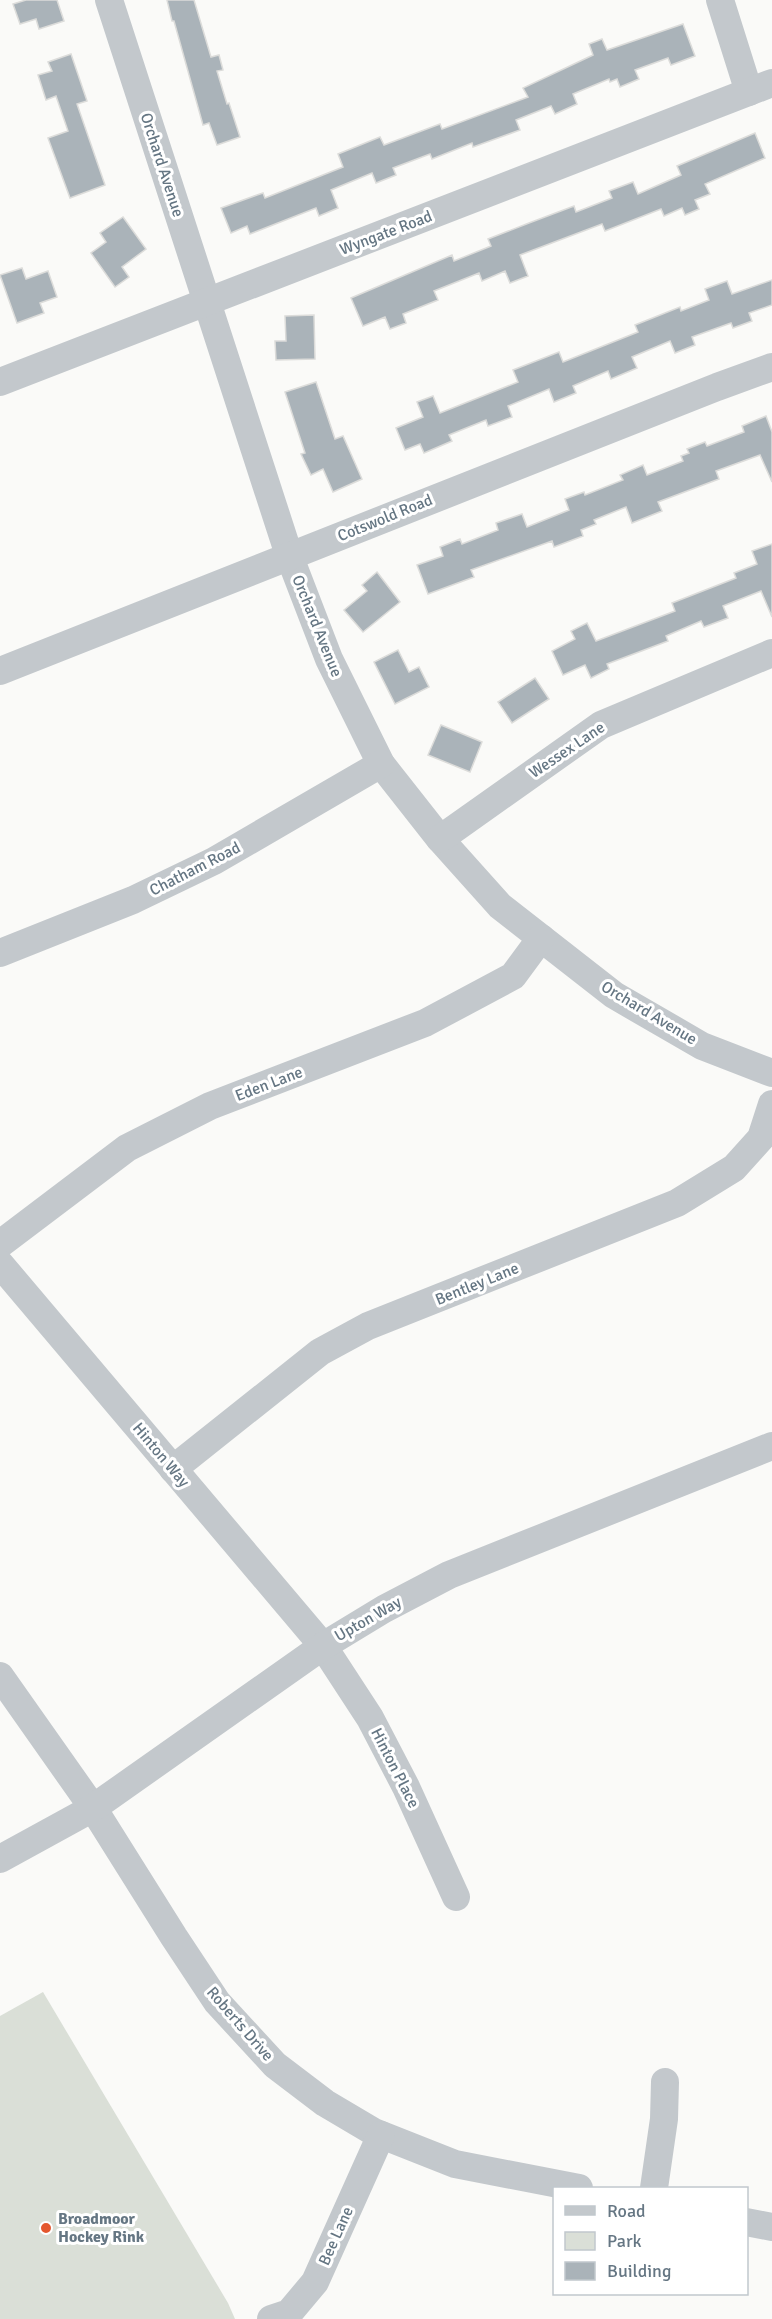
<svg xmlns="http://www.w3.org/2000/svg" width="772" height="2319" font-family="Signika,sans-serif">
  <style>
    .green { fill: #dadfd7 }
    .building { fill: #aab3b9; stroke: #dcdcda; stroke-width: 1.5 }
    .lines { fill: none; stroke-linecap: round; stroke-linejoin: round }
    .minor { stroke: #c3c8cc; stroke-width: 28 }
    .poi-dot { fill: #e4572e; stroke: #fff; stroke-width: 2 }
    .labels { text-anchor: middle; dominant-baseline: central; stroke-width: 6; stroke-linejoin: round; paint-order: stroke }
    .street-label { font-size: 16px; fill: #657683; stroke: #fff }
    .poi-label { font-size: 16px; font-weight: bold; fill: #657683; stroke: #fff; text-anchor: start }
  </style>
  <rect width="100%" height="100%" fill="#fafaf8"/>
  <path class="green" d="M43 1992 228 2303 235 2319H0V2016Z"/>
  <g class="building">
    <path d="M26 0H57L64 21 39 29 36 19 20 24 13 4Z"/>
    <path d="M167 0H194L211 57 219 55 223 70 217 71 227 104 229 103 240 137 217 145 209 123 203 125 174 21H172Z"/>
    <path d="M683 24 695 56 671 65 668 58 635 70 639 79 620 87 617 79 610 82 609 79 573 94 577 104 555 114 551 106 516 120 520 130 473 147 472 143 432 159 430 154 393 168 396 175 376 183 372 173 331 190 338 208 319 216 316 208 250 234 247 226 231 233 221 208 257 195 263 193 265 198 343 167 338 154 380 137 384 145 440 124 442 129 528 97 523 88 593 55 589 44 602 39 607 50Z"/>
    <path d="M71 54 87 101 77 104 105 185 70 198 48 138 68 131 56 96 46 100 38 75 52 71 48 62Z"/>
    <path d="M755 133 765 158 705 184 710 194 695 200 699 209 685 215 682 208 664 216 661 209 605 231 602 224 520 255 528 276 510 283 505 271 482 281 479 273 434 291 438 300 403 314 406 323 390 329 385 317 363 326 351 298 452 255 454 261 491 246 488 239 529 223 574 206 576 212 612 198 609 191 633 182 638 194 681 175 677 166Z"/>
    <path d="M123 217 146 249 122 267 129 277 115 287 91 253 106 242 100 233Z"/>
    <path d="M22 268 26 279 48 271 57 297 40 303 44 313 17 323 0 275Z"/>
    <path d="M772 280V305L749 313 752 321 733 328 731 323 692 337 695 345 675 353 670 341 632 357 637 368 611 379 608 371 573 386 576 393 554 402 549 389 508 406 512 417 488 426 486 420 449 435 452 441 424 453 420 444 405 450 396 428 423 417 417 402 433 396 440 413 518 382 513 370 559 352 563 362 638 332 635 325 680 307 681 311 709 300 705 289 727 281 732 294Z"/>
    <path d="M314 315 315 359 276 360 275 341H286L285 316Z"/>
    <path d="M316 382 335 439 343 436 362 479 333 492 323 469 311 475 301 454 305 453 285 392Z"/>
    <path d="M766 416 772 432V482L760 455 716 471 719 479 658 502 662 511 632 523 626 507 594 520 596 524 581 530 583 536 554 547 552 541 471 570 474 577 428 594 417 565 443 556 440 547 460 539 462 544 498 530 496 523 522 514 527 527 569 510 565 499 584 492 585 495 623 480 620 475 643 465 647 475 683 461 681 456 689 453 687 449 705 442 707 446 744 432 742 426Z"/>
    <path d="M772 544V617L761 591 723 606 728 618 704 627 701 621 666 636 668 641 607 664 609 669 591 678 585 665 563 675 552 651 575 639 571 631 587 623 596 641 675 611 672 603 736 578 734 573 757 564 752 551Z"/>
    <path d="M377 572 400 602 363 632 344 610 367 591 362 585Z"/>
    <path d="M398 650 409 672 419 667 429 687 395 704 374 662Z"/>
    <path d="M535 678 549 699 512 723 498 702Z"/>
    <path d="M441 725 482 742 470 772 428 755Z"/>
  </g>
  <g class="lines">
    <g class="minor">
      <path d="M109 0 289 555 329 659 381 764 440 839 500 906 614 995 702 1046 772 1073"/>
      <path d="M720 0 749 92"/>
      <path d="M0 382 772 83"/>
      <path d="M0 671 717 387 772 367"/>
      <path d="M440 839 601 725 772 653"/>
      <path d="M0 953 133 900 214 861 381 764"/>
      <path d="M0 1244 127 1148 210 1106 425 1023 513 976 541 938"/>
      <path d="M0 1264 323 1646 370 1718 406 1787 456 1897"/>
      <path d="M173 1469 320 1352 368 1326 677 1203 734 1168 761 1138 772 1104"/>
      <path d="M0 1676 93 1808 174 1937 217 2002 275 2065 325 2103 374 2132 455 2164 579 2188"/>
      <path d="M0 1859 93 1808 323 1646 384 1609 449 1575 772 1446"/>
      <path d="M654 2188 664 2119 665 2082"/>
      <path d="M746 2222 772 2227"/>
      <path d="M271 2319 289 2313 315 2282 381 2135"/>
    </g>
  </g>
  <circle class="poi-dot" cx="46" cy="2228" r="6"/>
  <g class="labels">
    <g class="street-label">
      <text transform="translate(162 165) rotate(72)">Orchard Avenue</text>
      <text transform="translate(386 233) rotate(-21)">Wyngate Road</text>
      <text transform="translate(385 518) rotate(-22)">Cotswold Road</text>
      <text transform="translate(317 626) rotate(68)">Orchard Avenue</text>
      <text transform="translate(567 750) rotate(-34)">Wessex Lane</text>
      <text transform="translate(195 869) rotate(-27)">Chatham Road</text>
      <text transform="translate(649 1013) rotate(31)">Orchard Avenue</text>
      <text transform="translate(269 1084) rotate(-21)">Eden Lane</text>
      <text transform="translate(477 1284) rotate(-22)">Bentley Lane</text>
      <text transform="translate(161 1455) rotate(50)">Hinton Way</text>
      <text transform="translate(368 1619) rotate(-30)">Upton Way</text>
      <text transform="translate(395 1768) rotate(63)">Hinton Place</text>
      <text transform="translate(240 2024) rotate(49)">Roberts Drive</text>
      <text transform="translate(336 2236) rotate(-66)">Bee Lane</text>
    </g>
    <g class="poi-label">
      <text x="58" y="2219">Broadmoor<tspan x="58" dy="18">Hockey Rink</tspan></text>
    </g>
  </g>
  <rect x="553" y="2187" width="195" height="108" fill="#ffffff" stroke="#c1c8cd" stroke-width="1.5"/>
  <rect x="565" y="2206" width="30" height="9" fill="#c3c8cc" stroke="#c1c8cd" stroke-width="1.5"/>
  <text x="607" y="2217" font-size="18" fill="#657683">Road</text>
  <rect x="565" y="2232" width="30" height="18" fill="#dadfd7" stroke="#c1c8cd" stroke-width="1.5"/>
  <text x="607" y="2247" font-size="18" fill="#657683">Park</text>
  <rect x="565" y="2262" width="30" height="18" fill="#aab3b9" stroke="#c1c8cd" stroke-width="1.5"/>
  <text x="607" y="2277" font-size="18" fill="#657683">Building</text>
</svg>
